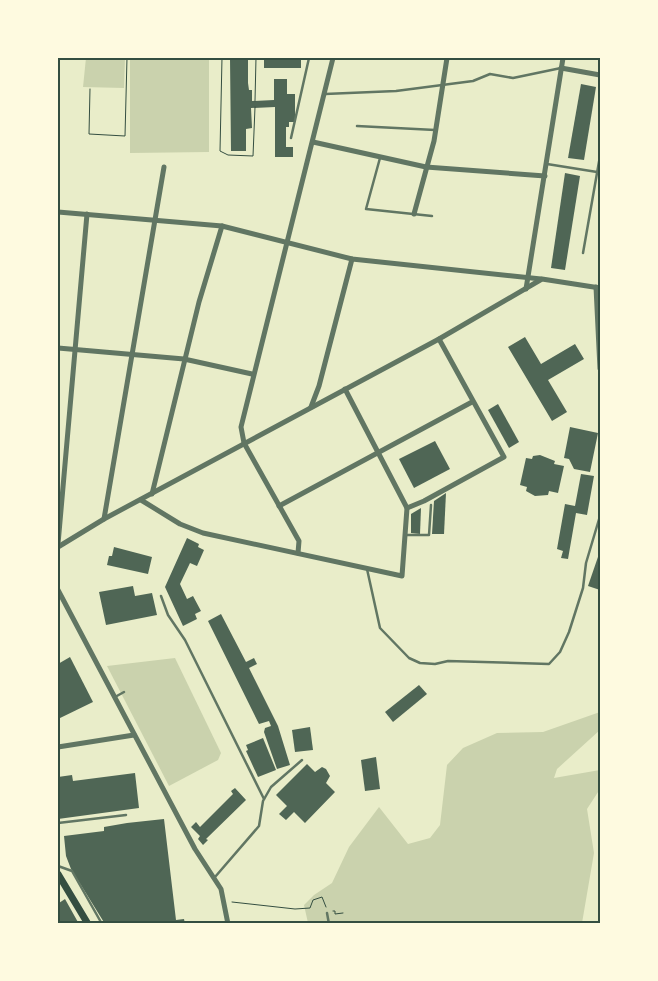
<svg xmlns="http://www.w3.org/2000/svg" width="658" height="981" font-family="'DM Sans',sans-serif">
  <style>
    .green { fill: #cad2ad }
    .building { fill: #4f6655 }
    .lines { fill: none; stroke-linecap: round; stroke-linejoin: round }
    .path { stroke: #344e41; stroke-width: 1 }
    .service { stroke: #617663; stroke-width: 2.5 }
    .minor { stroke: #617663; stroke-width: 5 }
    .secondary { stroke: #344e41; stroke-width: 7 }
    .neatline { fill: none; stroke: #344e41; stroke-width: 2 }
  </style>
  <rect width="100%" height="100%" fill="#e9edc9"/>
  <g class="green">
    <path d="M86 58H125L124 88 83 87Z"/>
    <path d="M130 58H209V152L130 153Z"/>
    <path d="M175 658 221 753 218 760 169 786 107 666Z"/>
    <path d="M600 712V730L557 769 554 778 600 770V789L587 809 594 853 582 923H308L304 905 314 895 332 883 349 847 379 807 408 844 430 838 440 825 447 765 463 748 497 733 543 732Z"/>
  </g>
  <g class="building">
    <path d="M230 58H248V83L249 90H252V101L274 100V79H287V94H295V122H289V127H286V147H293V157H275V107L251 108 252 128 246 129V151H231Z"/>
    <rect x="264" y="58" width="37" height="10"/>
    <path d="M581 84 596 87 584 160 568 158Z"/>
    <path d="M565 173 580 176 565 270 551 268Z"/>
    <path d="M525 337 541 364 575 344 584 359 548 380 567 412 552 421 508 347Z"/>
    <path d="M498 404 519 442 509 448 488 410Z"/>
    <path d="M570 427 598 433 590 472 574 469 569 459 564 458Z"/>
    <path d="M435 441 450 469 414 488 399 459Z"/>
    <path d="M540 455 555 461 554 464 564 466 558 493 549 491 548 495 535 496 526 491 527 487 520 485 526 458 532 459 533 456Z"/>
    <path d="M581 474 594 476 587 515 576 513 568 559 561 558 563 551 557 549 565 504 575 506Z"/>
    <path d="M446 493 444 534H432L434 501Z"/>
    <path d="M421 508 420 534 411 533V514Z"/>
    <path d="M187 538 199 544 198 547 204 550 197 566 190 563 180 584 187 599 193 596 201 611 195 614 197 619 183 626 165 587Z"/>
    <path d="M114 547 152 557 148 574 107 565 109 556H112Z"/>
    <path d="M600 551V590L588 586Z"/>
    <path d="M133 586 135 596 152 593 157 615 106 625 99 592Z"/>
    <path d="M221 614 246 662 254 658 257 664 249 668 278 726 290 765 277 769 264 732 265 728 271 726 269 721 259 724 208 621Z"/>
    <path d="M70 657 93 702 58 719V664Z"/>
    <path d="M419 685 427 694 393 722 385 712Z"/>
    <path d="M310 727 313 750 295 752 292 730Z"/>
    <path d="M263 738 276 770 258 777 246 751 248 750 246 745Z"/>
    <path d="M376 757 380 789 365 791 361 760Z"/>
    <path d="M307 764 315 772 322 767 326 769 330 776 326 783 335 792 305 823 294 812 286 820 279 814 287 806 276 795Z"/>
    <path d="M135 773 139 808 58 819V777L72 775 73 781Z"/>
    <path d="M235 788 246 800 206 839 208 840 203 845 198 839 200 836 191 827 196 822 200 827 233 794 231 791Z"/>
    <path d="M164 819 176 920 184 919 185 924H105L71 869 66 856 64 836 104 831V827L127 823Z"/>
    <path d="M65 899 79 924H58V901L59 903Z"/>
  </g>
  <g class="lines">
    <g class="path">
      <path d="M222 58 220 151 228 155 253 156 255 107"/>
      <path d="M90 89 89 134 125 136 127 58"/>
      <path d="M255 101 256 58"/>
      <path d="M232 902 295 909 310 908 313 900 322 897 326 907"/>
      <path d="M333 911H335V914L343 913"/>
    </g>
    <g class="service">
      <path d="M325 94 396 91 473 81 490 74 513 78 561 68"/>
      <path d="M357 126 435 130"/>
      <path d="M291 138 309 58"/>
      <path d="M380 158 366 209 432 216"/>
      <path d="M547 164 597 172"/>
      <path d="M583 253 600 156"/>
      <path d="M406 535H429L431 505"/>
      <path d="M367 569 380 628 409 658 420 663 435 664 448 661 549 664 560 652 569 632 583 588 586 563 600 516"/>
      <path d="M161 596 168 615 185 640 264 799"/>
      <path d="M115 697 124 692"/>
      <path d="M58 823 126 815"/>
      <path d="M58 866 72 871 102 924"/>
      <path d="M215 877 259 826 263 801 271 787 302 760"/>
      <path d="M327 913 329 924"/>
    </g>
    <g class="minor">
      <path d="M561 68 600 75"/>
      <path d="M313 142 426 167 545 176"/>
      <path d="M58 212 222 226 352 259 541 279"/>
      <path d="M414 214 434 141 447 58"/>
      <path d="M596 287 600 369"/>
      <path d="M526 289 563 58"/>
      <path d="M58 348 184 359 252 374"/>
      <path d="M311 407 319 386 352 259"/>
      <path d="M152 494 199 302 222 226"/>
      <path d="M141 500 180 524 203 533 402 576 407 508 345 389"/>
      <path d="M279 506 472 402"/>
      <path d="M407 508 424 501 504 457 439 339"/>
      <path d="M104 519 164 167"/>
      <path d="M58 544 87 214"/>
      <path d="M58 547 104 519 439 339 542 279 600 288"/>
      <path d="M298 553 299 541 244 443 241 427 333 58"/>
      <path d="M58 590 195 849 221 889 228 924"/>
      <path d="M58 747 134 735"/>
    </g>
    <path class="secondary" d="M58 874 88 924"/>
  </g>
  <rect width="658" height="981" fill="none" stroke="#fefae0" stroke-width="118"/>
  <rect x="59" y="59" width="540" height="863" class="neatline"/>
</svg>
